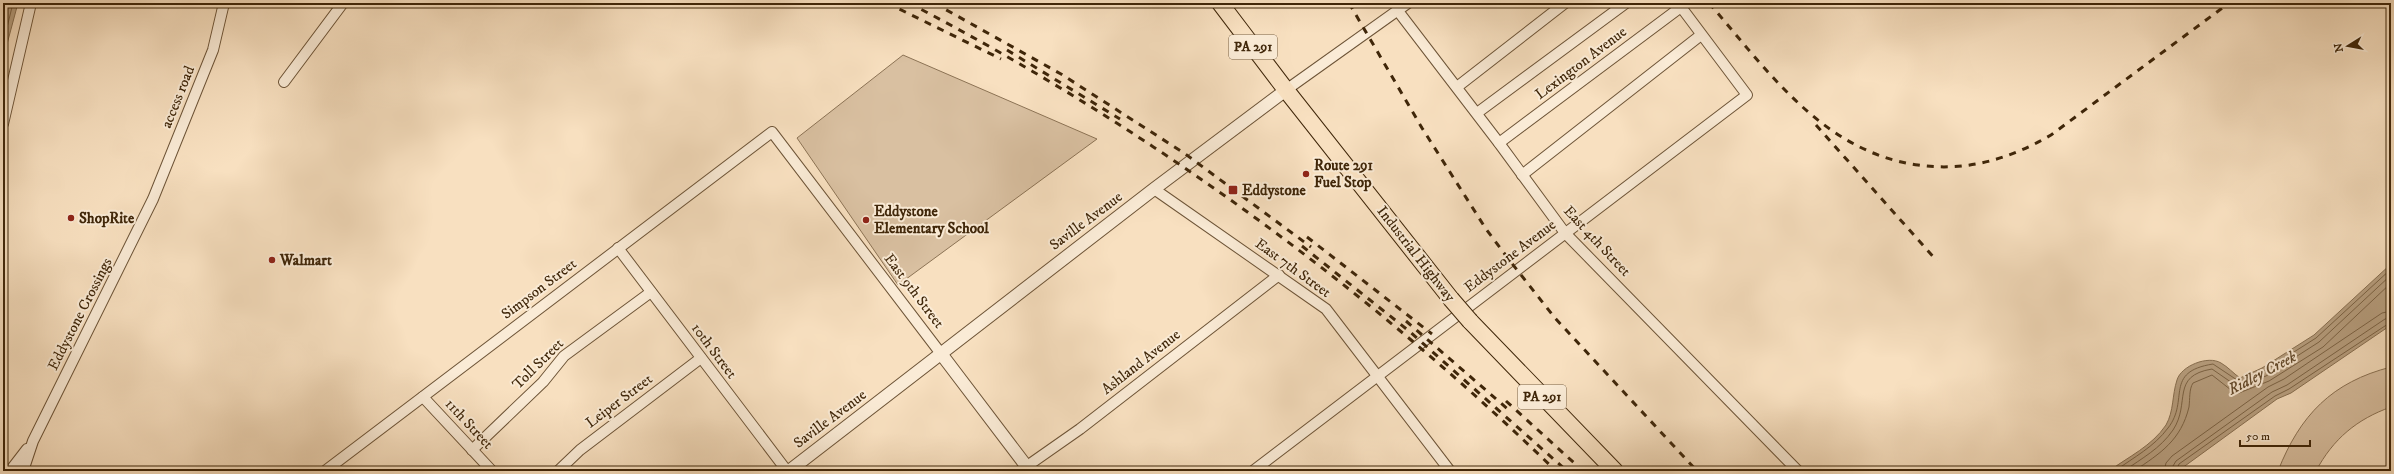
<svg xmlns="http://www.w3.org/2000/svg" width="2394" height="474" font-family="'IM FELL DW Pica',serif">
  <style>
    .green { fill: #d9c0a1; stroke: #8c7355 }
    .water { fill: #b9a182; stroke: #887052 }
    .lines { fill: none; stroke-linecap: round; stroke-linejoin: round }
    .shore { stroke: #7c6446; stroke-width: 1 }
    .minor-casing { stroke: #6d5437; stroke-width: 12 }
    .tertiary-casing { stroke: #6d5437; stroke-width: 14 }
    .primary-casing { stroke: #3f2609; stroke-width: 18 }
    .minor { stroke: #faebd6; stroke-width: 10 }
    .tertiary { stroke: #faebd6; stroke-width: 12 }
    .primary { stroke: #f8e0c0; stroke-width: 16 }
    .rail { stroke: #3f2609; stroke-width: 3; stroke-dasharray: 7 7; stroke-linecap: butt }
    .primary-bridge-casing { stroke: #3f2609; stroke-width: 18; stroke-linecap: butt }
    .primary-bridge { stroke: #f8e0c0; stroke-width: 16 }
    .poi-dot { fill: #8f2418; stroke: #faebd6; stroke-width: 1.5 }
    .labels { text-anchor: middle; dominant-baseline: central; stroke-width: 4; stroke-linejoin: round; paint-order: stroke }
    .shield { fill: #faebd6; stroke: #776146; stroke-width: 1 }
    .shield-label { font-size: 14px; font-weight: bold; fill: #3f2609 }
    .street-label { font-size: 15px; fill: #3f2609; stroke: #faebd6 }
    .poi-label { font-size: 15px; font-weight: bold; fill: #3f2609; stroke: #faebd6; text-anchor: start }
    .water-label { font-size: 16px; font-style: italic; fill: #644b2d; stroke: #faebd6 }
  </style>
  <rect width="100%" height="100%" fill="#f8e0c0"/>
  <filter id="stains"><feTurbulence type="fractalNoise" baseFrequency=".005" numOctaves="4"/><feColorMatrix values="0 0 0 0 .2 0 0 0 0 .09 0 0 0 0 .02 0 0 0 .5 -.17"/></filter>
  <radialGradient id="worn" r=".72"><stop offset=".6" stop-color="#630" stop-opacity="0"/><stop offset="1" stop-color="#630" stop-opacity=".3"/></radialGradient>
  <g class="green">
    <path d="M903 55 1097 139 898 285 797 138Z"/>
    <path d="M2391 367V407C2357 419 2333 439 2316 471H2278C2300 415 2332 382 2391 367Z"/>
  </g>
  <g class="water">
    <path d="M3 3H18L3 59Z"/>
    <path d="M2391 264V325L2291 393 2277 399 2178 471H2109C2128 457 2152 446 2166 425 2174 411 2172 395 2177 380 2181 366 2208 355 2221 363 2228 367 2233 373 2240 378L2262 368 2314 335Z"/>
  </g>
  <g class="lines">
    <g class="shore">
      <path d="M3 44 13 3"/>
      <path d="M2115 471C2134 457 2154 447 2168 428 2190 400 2163 372 2213 364L2240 382 2264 371 2316 338 2391 269"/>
      <path d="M2124 471C2142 458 2160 449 2173 430 2191 403 2170 376 2212 369L2238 387 2266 376 2319 342 2391 275"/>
      <path d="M2134 471C2161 453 2181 440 2189 407 2190 399 2189 389 2193 383L2212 375 2231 390 2239 393 2269 381 2323 347 2391 283"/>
      <path d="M2164 471 2166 463 2172 456 2268 387 2284 379 2382 313 2391 311"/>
      <path d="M2170 471 2176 461 2272 392 2287 385 2385 319 2391 317"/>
      <path d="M2176 471 2179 464 2275 396 2289 389 2391 322"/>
    </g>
    <g class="minor-casing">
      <g id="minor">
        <path d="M1398 11 1499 143 1565 233 1798 471"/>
        <path d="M284 82 343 3"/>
        <path d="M1457 87 1565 3"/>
        <path d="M1286 90 1408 3"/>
        <path d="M1477 113 1626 3"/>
        <path d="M3 124 31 3"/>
        <path d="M1499 143 1681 7"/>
        <path d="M1522 175 1701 35"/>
        <path d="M1154 189 1326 309 1450 471"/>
        <path d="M618 248 787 471"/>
        <path d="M423 397 492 471"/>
        <path d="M472 450 543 382 564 356 651 292"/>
        <path d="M10 471 27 449"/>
        <path d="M23 471 33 441 153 199 213 50 224 3"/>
        <path d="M325 471 772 132 942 355"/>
        <path d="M558 471 580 450 701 358"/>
        <path d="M1020 471 1080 429 1279 275"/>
        <path d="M1253 471 1747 95 1678 3"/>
      </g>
    </g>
    <g class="tertiary-casing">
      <g id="tertiary">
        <path d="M942 355 1030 471"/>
        <path d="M789 471 1154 189 1286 90"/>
      </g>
    </g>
    <g class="primary-casing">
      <g id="primary">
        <path d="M1220 3 1286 90 1451 299"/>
        <path d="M1470 321 1615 471"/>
      </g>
    </g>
    <use href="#minor" class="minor"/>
    <use href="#tertiary" class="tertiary"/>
    <use href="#primary" class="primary"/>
    <g class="rail">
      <path d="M887 3 1001 59"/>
      <path d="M909 3C1146 126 1365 286 1556 471"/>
      <path d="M934 3 1061 74 1184 153 1311 247"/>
      <path d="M1349 3 1422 128 1486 229 1510 261 1555 318 1697 471"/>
      <path d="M1709 3C1768 71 1823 152 1918 165 1966 172 2010 159 2051 135L2229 3"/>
      <path d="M1007 50 1120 119"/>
      <path d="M1816 125 1937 261"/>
      <path d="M1307 237 1432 334"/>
      <path d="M1302 246 1409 331 1567 471"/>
      <path d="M1406 321 1510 411"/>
      <path d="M1506 401 1583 471"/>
    </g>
    <g class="primary-bridge-casing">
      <path id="primary-bridge" d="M1451 299 1470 321"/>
    </g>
    <use href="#primary-bridge" class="primary-bridge"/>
  </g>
  <g class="poi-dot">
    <circle cx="1306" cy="174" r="4"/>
    <rect x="1228" y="185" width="10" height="10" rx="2"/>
    <circle cx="71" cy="218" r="4"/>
    <circle cx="866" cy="220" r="4"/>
    <circle cx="272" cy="260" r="4"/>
  </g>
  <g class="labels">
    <g class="shield">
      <rect x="1229" y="35" width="48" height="24" rx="3"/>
      <rect x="1518" y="385" width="48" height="24" rx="3"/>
    </g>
    <g class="shield-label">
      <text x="1253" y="47">PA 291</text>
      <text x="1542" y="397">PA 291</text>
    </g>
    <g class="street-label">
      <text transform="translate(1581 63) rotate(-37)">Lexington Avenue</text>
      <text transform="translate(178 97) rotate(-68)">access road</text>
      <text transform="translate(1086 221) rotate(-37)">Saville Avenue</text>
      <text transform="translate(1597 241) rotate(47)">East 4th Street</text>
      <text transform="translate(1416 254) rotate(52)">Industrial Highway</text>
      <text transform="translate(1510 256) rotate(-37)">Eddystone Avenue</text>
      <text transform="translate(1293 268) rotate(36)">East 7th Street</text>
      <text transform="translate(539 289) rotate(-37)">Simpson Street</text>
      <text transform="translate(914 291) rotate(53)">East 9th Street</text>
      <text transform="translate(80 314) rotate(-63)">Eddystone Crossings</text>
      <text transform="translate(714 351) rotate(53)">10th Street</text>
      <text transform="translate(1141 362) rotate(-38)">Ashland Avenue</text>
      <text transform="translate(538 364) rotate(-45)">Toll Street</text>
      <text transform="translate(619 401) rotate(-37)">Leiper Street</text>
      <text transform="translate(830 419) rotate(-37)">Saville Avenue</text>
      <text transform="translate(469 424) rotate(47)">11th Street</text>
    </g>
    <g class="poi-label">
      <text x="1314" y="165">Route 291<tspan x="1314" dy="17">Fuel Stop</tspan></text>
      <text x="1242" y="190">Eddystone</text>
      <text x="874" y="211">Eddystone<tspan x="874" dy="17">Elementary School</tspan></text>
      <text x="79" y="218">ShopRite</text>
      <text x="280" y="260">Walmart</text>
    </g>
    <g class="water-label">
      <text transform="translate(2262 373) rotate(-28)">Ridley Creek</text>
    </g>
  </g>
  <rect width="2394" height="474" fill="none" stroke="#f8e0c0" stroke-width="16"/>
  <rect x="4" y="4" width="2386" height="466" fill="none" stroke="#3f2609" stroke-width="2"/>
  <rect x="8" y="8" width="2378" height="458" fill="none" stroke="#3f2609"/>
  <g transform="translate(2348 46) rotate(259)" stroke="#faebd6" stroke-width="3" paint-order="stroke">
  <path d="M0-3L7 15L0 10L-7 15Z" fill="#3f2609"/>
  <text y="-6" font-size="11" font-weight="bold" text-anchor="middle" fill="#3f2609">N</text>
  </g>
  <path d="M2240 440v6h70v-6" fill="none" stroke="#3f2609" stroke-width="2"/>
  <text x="2246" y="440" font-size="12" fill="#3f2609" stroke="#faebd6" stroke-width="3" paint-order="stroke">50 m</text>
  <rect width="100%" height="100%" filter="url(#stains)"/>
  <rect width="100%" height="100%" fill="url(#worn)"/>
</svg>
